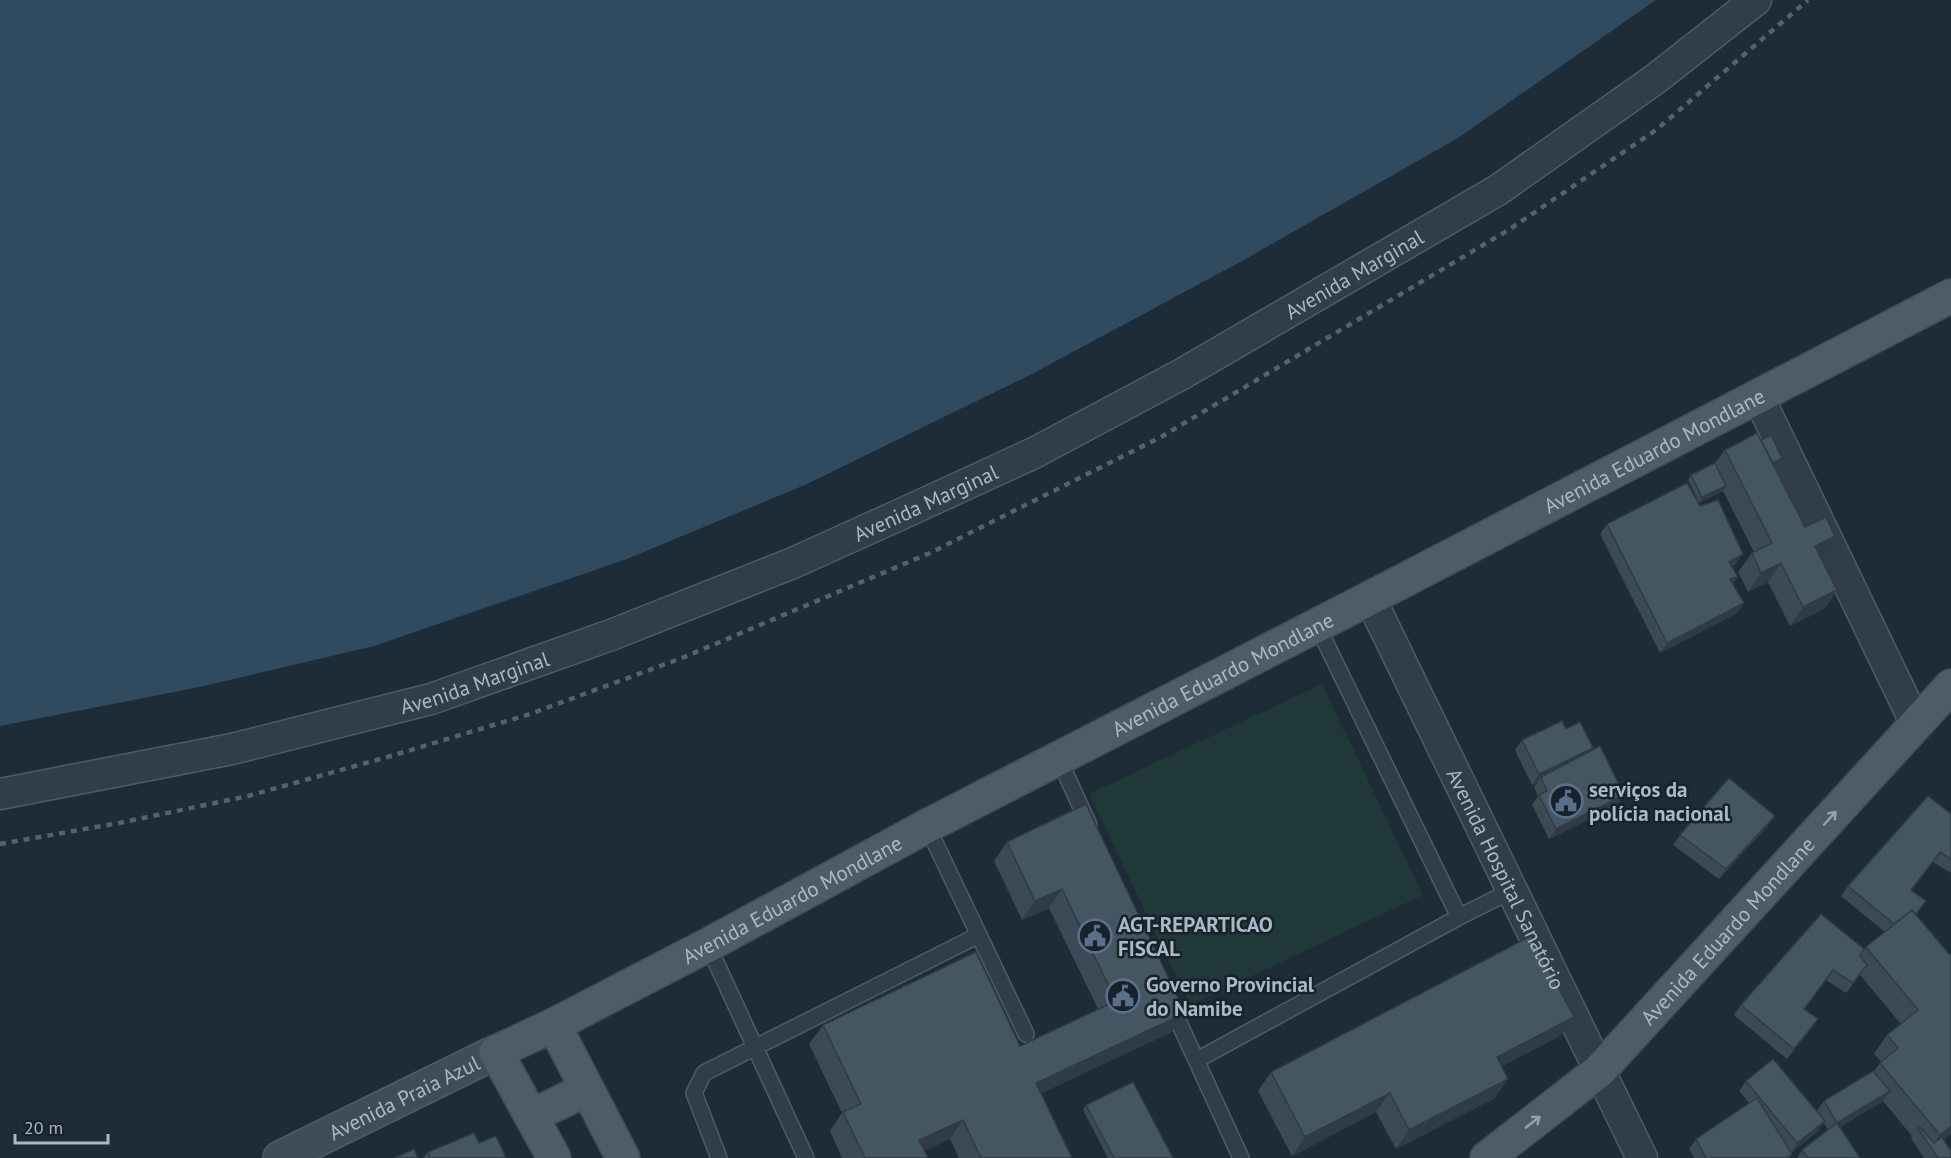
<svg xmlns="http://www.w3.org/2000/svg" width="1951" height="1158" font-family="'PT Sans',sans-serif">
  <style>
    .green { fill: #203837 }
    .water { fill: #304a5f }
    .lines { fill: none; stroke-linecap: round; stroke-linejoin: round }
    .lane-casing { stroke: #4f5b66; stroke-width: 18 }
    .street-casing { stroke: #4f5b66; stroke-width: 33 }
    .secondary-casing { stroke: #4f5b66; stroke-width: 36 }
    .primary-casing { stroke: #3e4954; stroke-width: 36 }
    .lane { stroke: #313d47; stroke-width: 15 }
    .street { stroke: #313d47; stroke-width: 30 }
    .secondary { stroke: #3f4d5a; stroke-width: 33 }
    .primary { stroke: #4f5c68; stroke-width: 33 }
    .rail { stroke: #53626f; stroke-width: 4.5; stroke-dasharray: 6 6; stroke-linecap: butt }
    .wall { fill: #3b4a55 }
    .shaded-wall { fill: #303c45 }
    .building { fill: #455663; stroke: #303c45; stroke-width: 1.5 }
    .oneway { stroke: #94a1ae }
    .labels { text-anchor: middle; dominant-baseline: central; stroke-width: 5; stroke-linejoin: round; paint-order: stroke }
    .street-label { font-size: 21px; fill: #abb8c5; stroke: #17222b }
    .poi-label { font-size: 21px; font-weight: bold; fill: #abb8c5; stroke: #17222b; text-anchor: start }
  </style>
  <rect width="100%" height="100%" fill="#1e2c37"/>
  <path class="green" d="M1322 684 1423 895 1190 1005 1089 794Z"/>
  <path class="water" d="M0 0H1656L1458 138 1242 261 1030 375 807 484 627 559 374 646 195 688 0 726Z"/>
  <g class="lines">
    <g class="lane-casing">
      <g id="lane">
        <path d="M1317 625 1459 917"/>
        <path d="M1058 757 1089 825"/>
        <path d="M927 826 1026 1034"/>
        <path d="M708 945 806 1158"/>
        <path d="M1170 1003 1241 1158"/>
        <path d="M1197 1060 1459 917 1511 891"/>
        <path d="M719 1158 694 1093 704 1073 979 935"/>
      </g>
    </g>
    <g class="street-casing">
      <g id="street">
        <path d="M1758 396 1916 724"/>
        <path id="s1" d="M1370 598 1642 1158"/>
        <path id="s2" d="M0 794 232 749 431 699 611 635 793 563 908 511 1034 453 1182 374 1498 190 1654 80 1756 0"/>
      </g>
    </g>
    <g class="secondary-casing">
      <g id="secondary">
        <path id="s3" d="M280 1158 496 1052"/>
      </g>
    </g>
    <g class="primary-casing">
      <g id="primary">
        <path d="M554 1025 623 1158"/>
        <path d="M532 1116 587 1089"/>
        <path id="s4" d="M554 1158 496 1052 554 1025 708 945 927 826 1370 598 1951 296"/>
        <path id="s5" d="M1487 1158 1599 1071 1951 686"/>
      </g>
    </g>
    <use href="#lane" class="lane"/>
    <use href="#street" class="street"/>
    <use href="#secondary" class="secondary"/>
    <use href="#primary" class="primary"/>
    <path class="rail" d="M0 844 119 823 248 796 391 756 530 714 682 658 930 553 1161 437 1510 229 1656 130 1808 0"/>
  </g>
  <g class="wall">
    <path d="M1761 440 1782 458 1779 463 1774 466 1805 527 1822 555 1820 556 1837 590 1824 609 1790 626 1768 582 1748 592 1738 572 1752 553 1754 552 1723 491 1699 503 1688 480 1691 475 1715 463 1725 450Z"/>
    <path d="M1700 506 1736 564 1732 567 1733 584 1744 603 1737 613 1660 653 1600 534 1607 524Z"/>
    <path d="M1522 740 1591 751 1624 795 1617 805 1549 839 1532 805 1538 796 1534 787 1538 782 1532 785 1515 750Z"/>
    <path d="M1086 804 1172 1032 1041 1093 1072 1158H959L950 1139 924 1151 928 1158H842L830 1131 842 1113 809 1044 823 1025 1020 1046 1098 1009 1049 908 1022 920 994 861 1007 842Z"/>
    <path d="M1951 814V873L1933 862 1911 891 1916 914 1949 954 1951 953V1134L1944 1140 1951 1158H1924L1911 1138 1912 1136 1883 1101 1840 1127 1860 1158H1797L1802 1150 1828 1130 1824 1123 1818 1131 1791 1153 1792 1154 1789 1158H1694L1689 1149 1696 1139 1749 1103 1739 1091 1746 1081 1817 1111 1824 1101 1874 1071 1881 1062 1874 1054 1887 1035 1901 1024 1860 975 1846 993 1826 980 1804 1009 1811 1029 1787 1059 1734 1015 1741 1005 1864 949 1885 932 1841 896 1848 886Z"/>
    <path d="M1768 826 1719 879 1673 845 1680 835Z"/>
    <path d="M1574 1017 1560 1036 1502 1066 1495 1098 1396 1149 1376 1112 1292 1156 1258 1091 1271 1072Z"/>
    <path d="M1086 1105 1173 1158H1108L1083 1110Z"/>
    <path d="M479 1143 506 1158H423L428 1152Z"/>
  </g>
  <g class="shaded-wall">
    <path d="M1782 458 1779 463 1756 475 1759 470Z"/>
    <path d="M1726 486 1723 491 1699 503 1702 497Z"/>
    <path d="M1835 536 1822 555 1802 565 1815 546Z"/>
    <path d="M1743 554 1736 564 1722 573 1729 562Z"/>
    <path d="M1781 563 1768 582 1748 592 1761 573Z"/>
    <path d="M1738 577 1731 587 1730 579Z"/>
    <path d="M1837 590 1824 609 1790 626 1803 607Z"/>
    <path d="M1744 603 1737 613 1660 653 1667 643Z"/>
    <path d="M1593 748 1586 758 1541 777 1538 782 1532 785 1539 774Z"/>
    <path d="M1624 795 1617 805 1549 839 1556 829Z"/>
    <path d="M1775 816 1768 826 1719 879 1726 869Z"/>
    <path d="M1062 889 1049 908 1022 920 1035 901Z"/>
    <path d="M1185 1013 1172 1032 1023 1102 1036 1083Z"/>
    <path d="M1574 1017 1560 1036 1483 1076 1497 1057Z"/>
    <path d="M1818 1019 1811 1029 1787 1059 1794 1049Z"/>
    <path d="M1508 1079 1495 1098 1396 1149 1409 1130Z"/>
    <path d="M1890 1091 1883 1101 1830 1133 1837 1123Z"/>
    <path d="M1390 1093 1376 1112 1292 1156 1305 1137Z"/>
    <path d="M963 1120 950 1139 908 1158 919 1140Z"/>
    <path d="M1825 1121 1818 1131 1790 1154 1797 1143Z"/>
    <path d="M1951 1126V1134L1932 1149 1931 1147 1940 1135Z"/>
  </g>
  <g class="building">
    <path d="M1757 433 1805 527 1826 517 1835 536 1815 546 1837 590 1803 607 1781 563 1761 573 1752 553 1772 543 1725 450Z"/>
    <path d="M1771 435 1782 458 1773 463 1761 440Z"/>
    <path d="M1715 463 1726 486 1702 497 1691 475Z"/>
    <path d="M1687 483 1700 506 1718 500 1743 554 1729 562 1738 577 1730 579 1744 603 1667 643 1607 524Z"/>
    <path d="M1562 721 1566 729 1580 722 1593 748 1539 774 1522 740Z"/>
    <path d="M1600 746 1624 795 1556 829 1539 795 1547 791 1541 777Z"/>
    <path d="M1729 778 1775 816 1726 869 1680 835Z"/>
    <path d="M1928 796 1951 814V859L1940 852 1911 890 1926 901 1916 914 1912 910 1894 924 1848 886Z"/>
    <path d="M1086 804 1185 1013 1036 1083 1072 1158H981L963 1120 919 1140 928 1158H865L843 1112 861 1104 823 1025 976 952 1020 1046 1116 1001 1062 889 1035 901 1007 842Z"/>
    <path d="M1912 910 1949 954 1951 953V1126L1940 1135 1880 1063 1898 1048 1887 1035 1918 1010 1866 947Z"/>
    <path d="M1821 914 1864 949 1860 956 1867 965 1853 983 1833 970 1804 1009 1818 1019 1794 1049 1741 1005Z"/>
    <path d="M1531 936 1574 1017 1497 1057 1508 1079 1409 1130 1390 1093 1305 1137 1271 1072Z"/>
    <path d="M1773 1059 1825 1121 1797 1143 1746 1081Z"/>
    <path d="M1873 1071 1890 1091 1837 1123 1824 1101Z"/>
    <path d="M1133 1082 1173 1158H1114L1086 1105Z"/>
    <path d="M1757 1098 1792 1154 1786 1158H1706L1696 1139Z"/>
    <path d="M1837 1123 1860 1158H1808L1802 1150Z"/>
    <path d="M1920 1127 1934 1143 1942 1137 1951 1151V1158H1938L1918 1128Z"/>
    <path d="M474 1133 479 1143 496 1136 506 1158H430L428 1152Z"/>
    <path d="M414 1149 418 1158H394Z"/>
  </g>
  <defs><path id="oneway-shaft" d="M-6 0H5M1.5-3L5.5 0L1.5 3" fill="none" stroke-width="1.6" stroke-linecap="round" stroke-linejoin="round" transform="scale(1.5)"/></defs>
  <g class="oneway">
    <use href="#oneway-shaft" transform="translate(1830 818) rotate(-48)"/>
    <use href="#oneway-shaft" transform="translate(1533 1122) rotate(-38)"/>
  </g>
  <defs>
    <g id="civic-ring" transform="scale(1.725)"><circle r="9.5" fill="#17222b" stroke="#5c6f8a" stroke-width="1.5"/><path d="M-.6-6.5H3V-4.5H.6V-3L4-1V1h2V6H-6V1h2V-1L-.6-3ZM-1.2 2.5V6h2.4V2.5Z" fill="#5c6f8a"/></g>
  </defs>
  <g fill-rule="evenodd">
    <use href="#civic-ring" x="1566" y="801"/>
    <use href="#civic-ring" x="1095" y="936"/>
    <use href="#civic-ring" x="1123" y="996"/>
  </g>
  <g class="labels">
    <g class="street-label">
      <text stroke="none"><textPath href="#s2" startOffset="1460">Avenida Marginal</textPath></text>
      <text stroke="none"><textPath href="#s4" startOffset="1426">Avenida Eduardo Mondlane</textPath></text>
      <text stroke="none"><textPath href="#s2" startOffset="974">Avenida Marginal</textPath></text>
      <text stroke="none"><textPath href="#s4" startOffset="940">Avenida Eduardo Mondlane</textPath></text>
      <text stroke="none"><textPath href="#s2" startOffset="488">Avenida Marginal</textPath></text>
      <text stroke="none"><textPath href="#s1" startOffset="312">Avenida Hospital Sanatório</textPath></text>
      <text stroke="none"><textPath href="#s4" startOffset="454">Avenida Eduardo Mondlane</textPath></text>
      <text stroke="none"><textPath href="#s5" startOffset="332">Avenida Eduardo Mondlane</textPath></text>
      <text stroke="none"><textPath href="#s3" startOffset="138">Avenida Praia Azul</textPath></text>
    </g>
    <g class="poi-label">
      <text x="1589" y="789">serviços da<tspan x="1589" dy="24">polícia nacional</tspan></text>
      <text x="1118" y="924">AGT-REPARTICAO<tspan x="1118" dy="24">FISCAL</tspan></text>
      <text x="1146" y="984">Governo Provincial<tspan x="1146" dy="24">do Namibe</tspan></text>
    </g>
  </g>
  <path d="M15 1134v9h93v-9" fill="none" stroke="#abb8c5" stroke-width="3"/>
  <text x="24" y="1134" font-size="18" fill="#abb8c5" stroke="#17222b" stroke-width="4.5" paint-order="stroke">20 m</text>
</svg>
